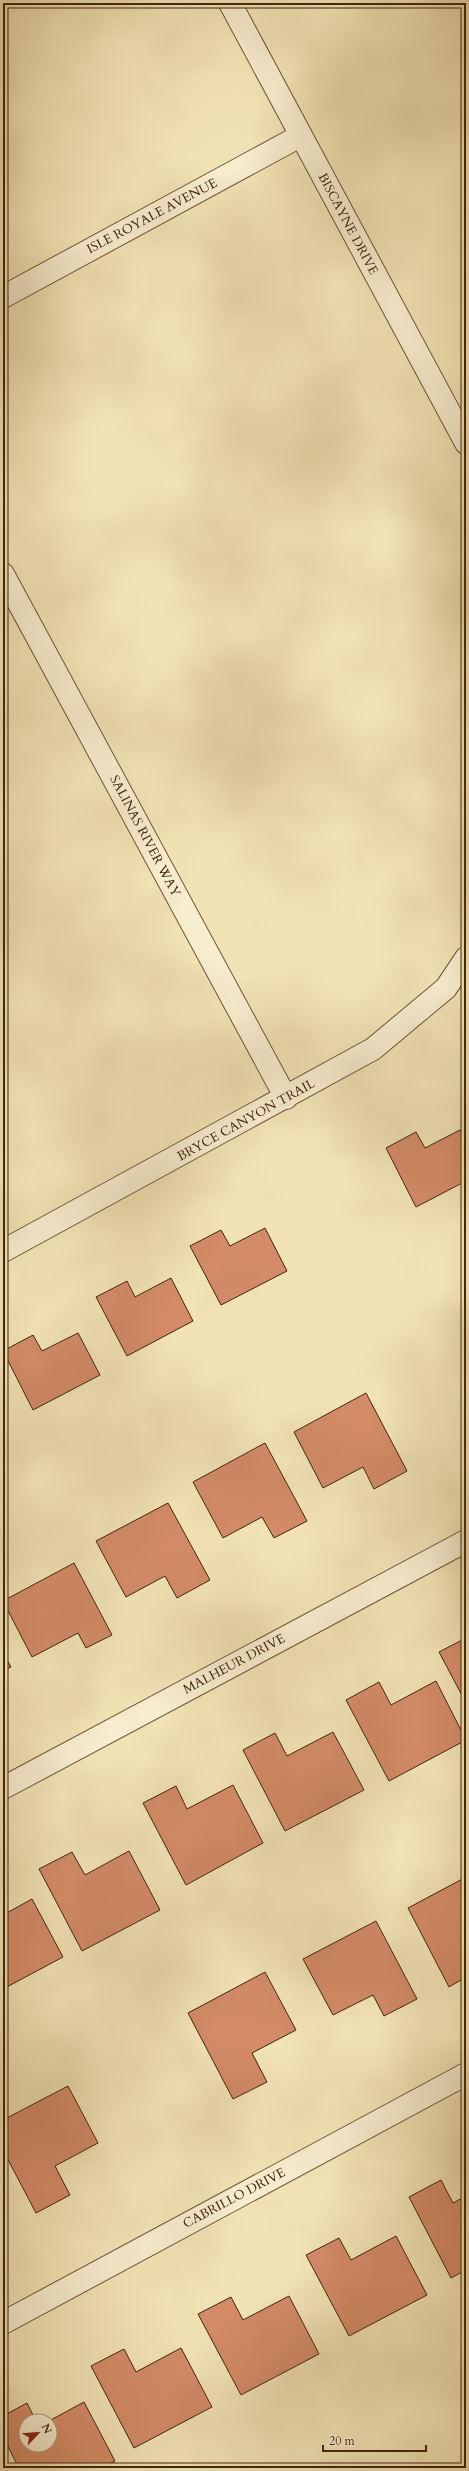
<svg xmlns="http://www.w3.org/2000/svg" width="469" height="2471" font-family="Cardo,serif">
  <style>
    .building { fill: #d38b68; stroke: #43240d }
    .lines { fill: none; stroke-linecap: round; stroke-linejoin: round }
    .minor-casing { stroke: #6f5437; stroke-width: 24 }
    .minor { stroke: #f7edcf; stroke-width: 22 }
    .labels { text-anchor: middle; dominant-baseline: central; stroke-width: 3; stroke-linejoin: round; paint-order: stroke }
    .street-label { font-size: 13px; fill: #43240d; stroke: #f7edcf }
  </style>
  <rect width="100%" height="100%" fill="#f2e3b5"/>
  <filter id="stains"><feTurbulence type="fractalNoise" baseFrequency=".005" numOctaves="4"/><feColorMatrix values="0 0 0 0 .2 0 0 0 0 .09 0 0 0 0 .02 0 0 0 .5 -.17"/></filter>
  <radialGradient id="worn" r=".72"><stop offset=".6" stop-color="#630" stop-opacity="0"/><stop offset="1" stop-color="#630" stop-opacity=".3"/></radialGradient>
  <g class="building">
    <path d="M460 1130 466 1141V1181L416 1207 386 1148 416 1132 425 1148Z"/>
    <path d="M265 1228 287 1271 221 1305 190 1246 221 1230 230 1246Z"/>
    <path d="M171 1278 193 1321 127 1356 96 1297 127 1281 135 1297Z"/>
    <path d="M78 1333 100 1375 33 1410 3 1351 33 1335 42 1351Z"/>
    <path d="M366 1393 407 1471 374 1489 363 1467 323 1488 294 1432Z"/>
    <path d="M265 1443 307 1521 274 1538 262 1517 223 1538 193 1482Z"/>
    <path d="M168 1503 210 1580 177 1598 165 1576 126 1597 96 1541Z"/>
    <path d="M74 1563 112 1635 86 1648 78 1633 32 1657 3 1601Z"/>
    <path d="M466 1638V1703L439 1652Z"/>
    <path d="M3 1653 11 1667 3 1671Z"/>
    <path d="M436 1681 466 1740 389 1781 346 1700 379 1682 391 1705Z"/>
    <path d="M333 1732 364 1790 285 1831 243 1750 275 1733 287 1756Z"/>
    <path d="M233 1785 263 1843 186 1885 143 1803 176 1786 187 1809Z"/>
    <path d="M129 1851 160 1910 82 1951 39 1869 72 1852 85 1875Z"/>
    <path d="M466 1877V1977L449 1987 408 1908Z"/>
    <path d="M32 1899 63 1957 3 1989V1915Z"/>
    <path d="M376 1921 417 1999 384 2016 373 1995 333 2015 303 1959Z"/>
    <path d="M265 1972 296 2030 252 2053 267 2082 233 2099 188 2013Z"/>
    <path d="M68 2086 98 2143 55 2166 70 2195 36 2213 3 2150V2120Z"/>
    <path d="M441 2180 453 2203 466 2196V2270L451 2278 409 2197Z"/>
    <path d="M396 2236 427 2295 349 2336 306 2255 339 2238 351 2260Z"/>
    <path d="M289 2296 319 2354 241 2395 198 2314 231 2297 243 2320Z"/>
    <path d="M181 2348 212 2407 134 2448 91 2366 124 2349 136 2372Z"/>
    <path d="M84 2402 115 2461 101 2468H19L3 2437V2416L27 2403 36 2421H26V2445H50L49 2421Z"/>
  </g>
  <g class="lines">
    <g class="minor-casing">
      <g id="minor">
        <path d="M230 3 466 443"/>
        <path d="M3 297 300 136"/>
        <path d="M3 574 286 1098"/>
        <path d="M3 1251 373 1049 446 988 466 958"/>
        <path d="M3 1788 466 1541"/>
        <path d="M3 2323 466 2074"/>
      </g>
    </g>
    <use href="#minor" class="minor"/>
  </g>
  <g class="labels">
    <g class="street-label">
      <text transform="translate(152 216) rotate(-28)">ISLE ROYALE AVENUE</text>
      <text transform="translate(348 224) rotate(62)">BISCAYNE DRIVE</text>
      <text transform="translate(145 836) rotate(62)">SALINAS RIVER WAY</text>
      <text transform="translate(246 1120) rotate(-29)">BRYCE CANYON TRAIL</text>
      <text transform="translate(234 1664) rotate(-28)">MALHEUR DRIVE</text>
      <text transform="translate(234 2198) rotate(-28)">CABRILLO DRIVE</text>
    </g>
  </g>
  <rect width="469" height="2471" fill="none" stroke="#f2e3b5" stroke-width="16"/>
  <rect x="4" y="4" width="461" height="2463" fill="none" stroke="#43240d" stroke-width="2"/>
  <rect x="8" y="8" width="453" height="2455" fill="none" stroke="#43240d"/>
  <g transform="translate(38 2433) rotate(64)"><circle r="19" fill="#f7edcf" stroke="#af9d81"/>
  <path d="M0-3L7 15L0 10L-7 15Z" fill="#8f2418"/>
  <text y="-6" font-size="11" font-weight="bold" text-anchor="middle" fill="#43240d">N</text>
  </g>
  <path d="M323 2445v6h103v-6" fill="none" stroke="#43240d" stroke-width="2"/>
  <text x="329" y="2445" font-size="12" fill="#43240d" stroke="#f7edcf" stroke-width="3" paint-order="stroke">20 m</text>
  <rect width="100%" height="100%" filter="url(#stains)"/>
  <rect width="100%" height="100%" fill="url(#worn)"/>
</svg>
